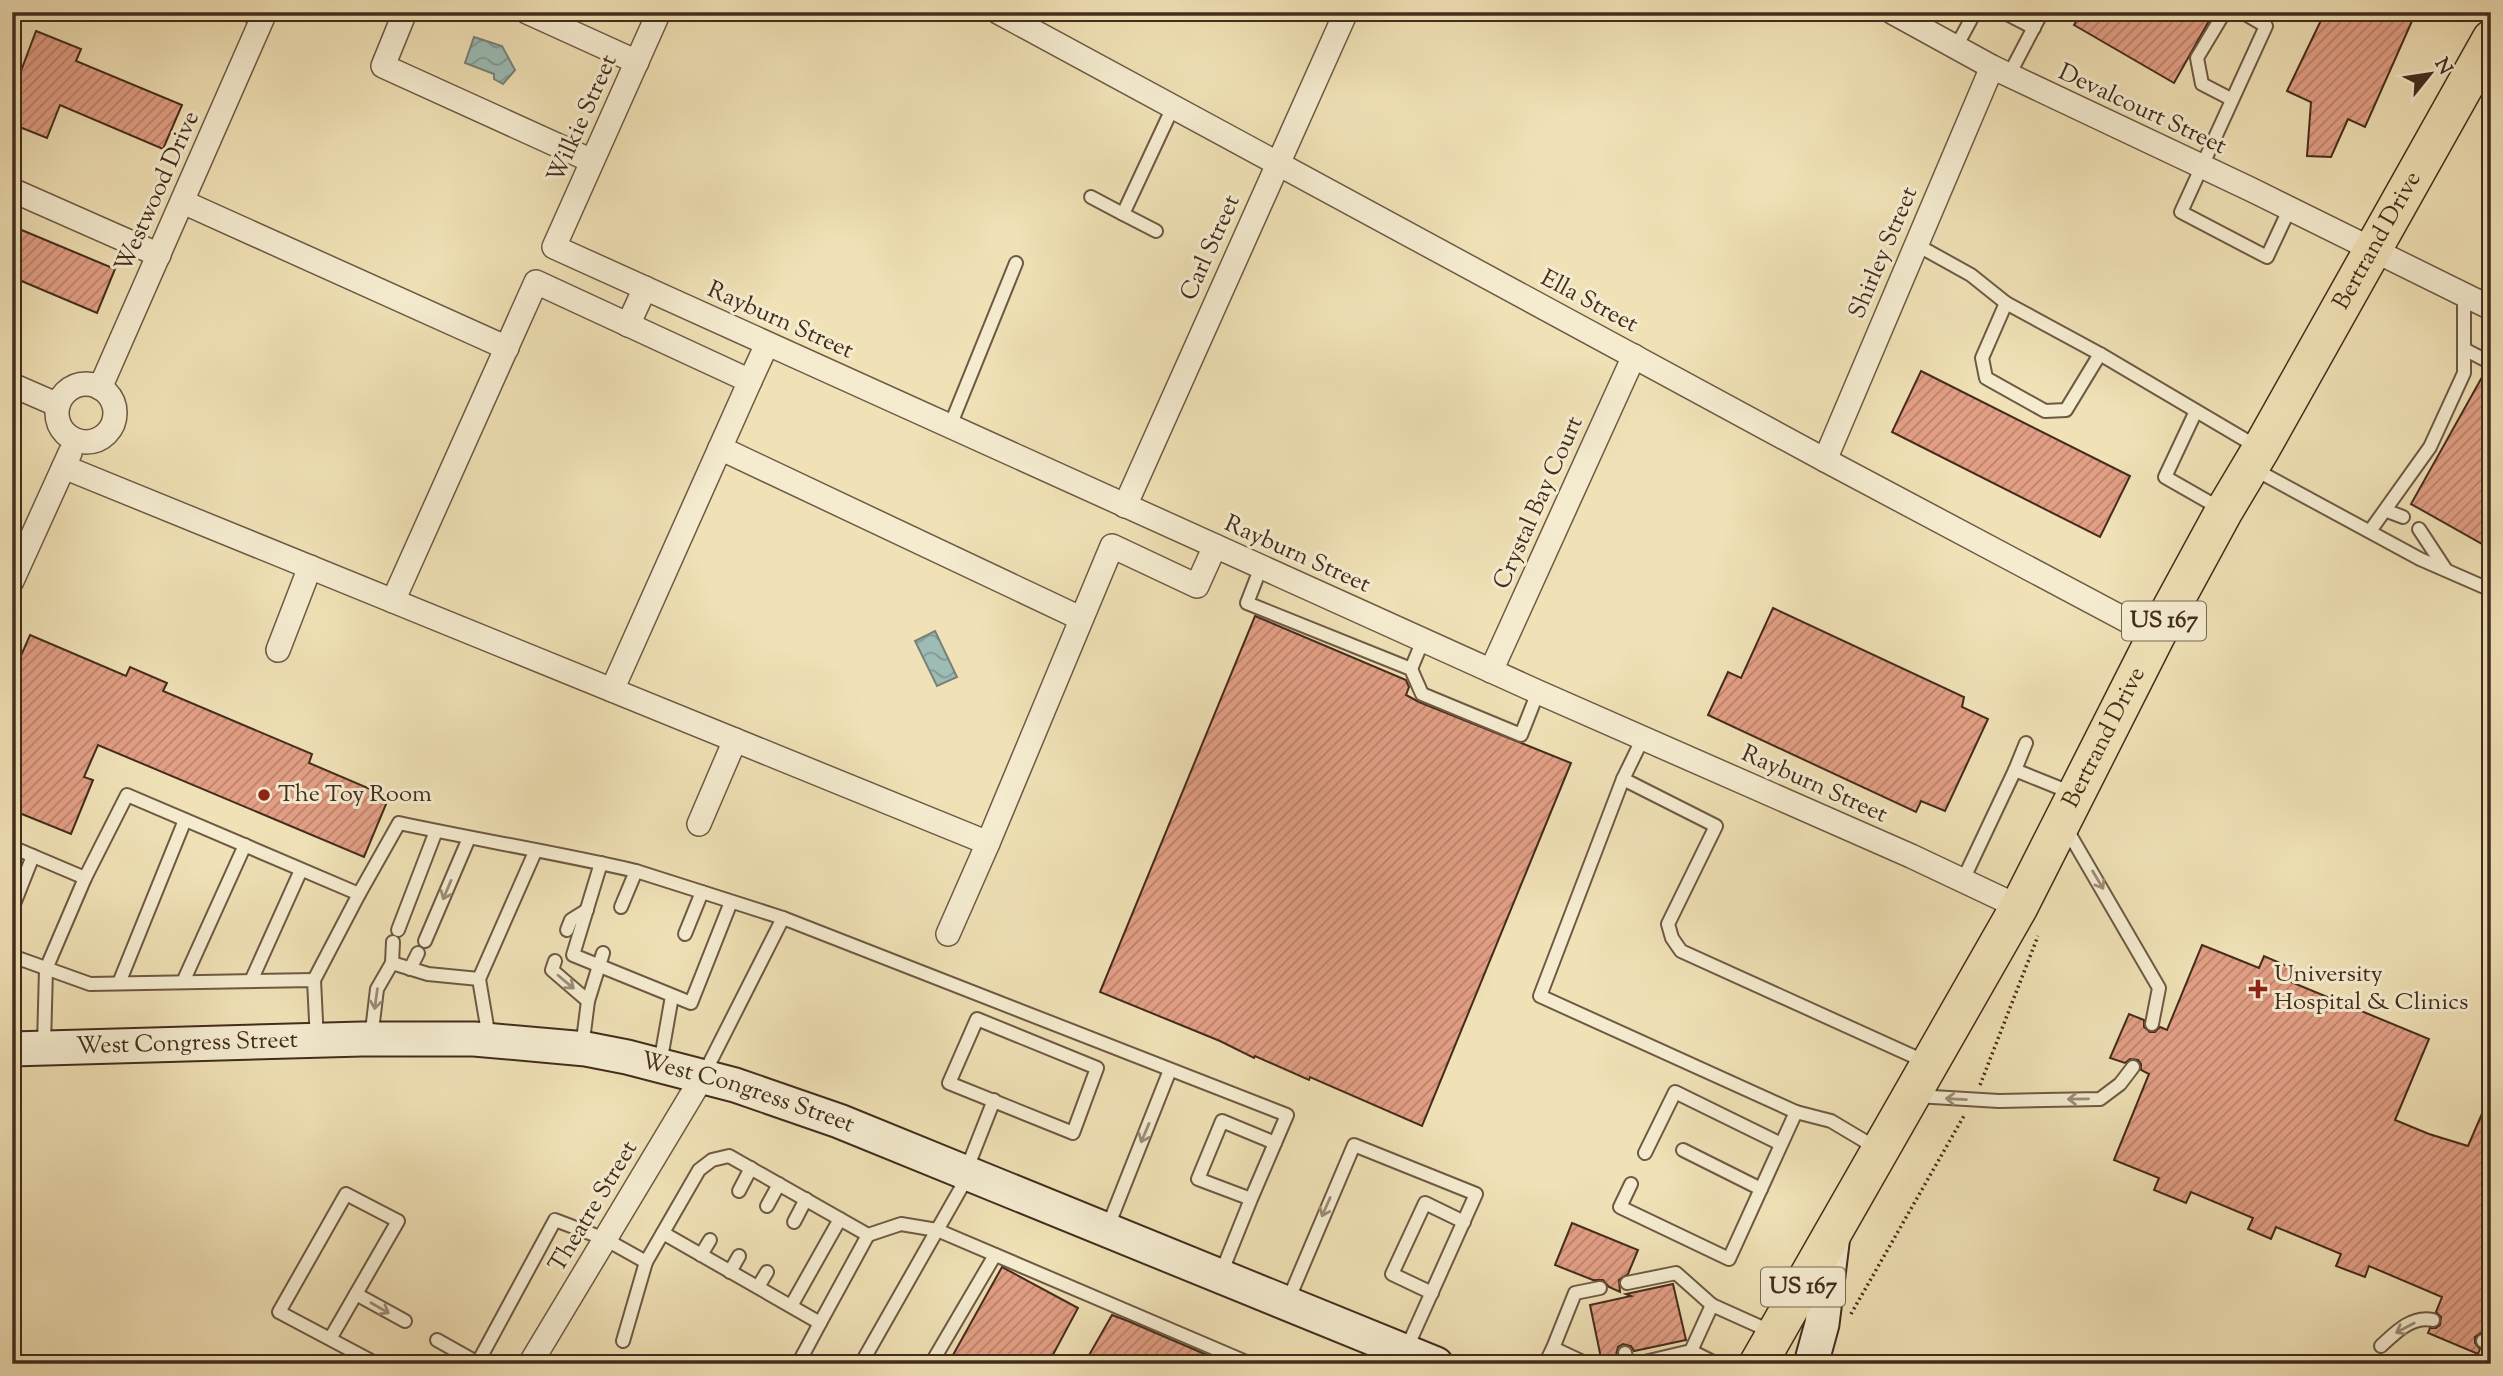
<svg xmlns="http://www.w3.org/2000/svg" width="2503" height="1376" font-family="'Sorts Mill Goudy',serif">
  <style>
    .water { fill: url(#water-waves); stroke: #788278; stroke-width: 2 }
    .building { fill: url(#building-hatch); stroke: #432c1d; stroke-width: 2 }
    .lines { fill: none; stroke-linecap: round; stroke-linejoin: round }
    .service-casing { stroke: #6e5943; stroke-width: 16 }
    .minor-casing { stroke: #6e5943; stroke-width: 26 }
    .secondary-casing { stroke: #432c1d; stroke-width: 37 }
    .primary-casing { stroke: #432c1d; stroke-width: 40 }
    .path { stroke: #432c1d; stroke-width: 3.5; stroke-dasharray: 2 3.5; stroke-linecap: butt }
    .service { stroke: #f5ecd0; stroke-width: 12 }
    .minor { stroke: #f5ecd0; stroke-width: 23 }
    .secondary { stroke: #f5ecd0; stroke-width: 33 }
    .primary { stroke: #f0e1b6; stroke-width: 37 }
    .oneway { stroke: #9c8c76 }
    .poi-dot { fill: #8f2418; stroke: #f5ecd0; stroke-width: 2.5 }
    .labels { text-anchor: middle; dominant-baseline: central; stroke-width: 6; stroke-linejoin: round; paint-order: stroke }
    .shield { fill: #f5ecd0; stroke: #786653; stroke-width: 2 }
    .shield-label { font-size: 23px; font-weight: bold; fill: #432c1d }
    .street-label { font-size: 24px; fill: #432c1d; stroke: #f5ecd0 }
    .poi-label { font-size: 24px; fill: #432c1d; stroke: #f5ecd0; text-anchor: start }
  </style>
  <defs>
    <pattern id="water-waves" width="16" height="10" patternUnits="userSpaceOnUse" patternTransform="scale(1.75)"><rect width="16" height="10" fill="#9cbcb5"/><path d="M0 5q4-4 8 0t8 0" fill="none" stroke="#819993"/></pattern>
    <pattern id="building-hatch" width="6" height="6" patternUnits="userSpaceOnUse" patternTransform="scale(1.75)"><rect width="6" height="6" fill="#e39f85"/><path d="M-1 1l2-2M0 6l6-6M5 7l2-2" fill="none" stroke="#ba826c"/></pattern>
  </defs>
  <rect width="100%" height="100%" fill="#f0e1b6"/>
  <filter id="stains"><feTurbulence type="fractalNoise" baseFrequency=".00286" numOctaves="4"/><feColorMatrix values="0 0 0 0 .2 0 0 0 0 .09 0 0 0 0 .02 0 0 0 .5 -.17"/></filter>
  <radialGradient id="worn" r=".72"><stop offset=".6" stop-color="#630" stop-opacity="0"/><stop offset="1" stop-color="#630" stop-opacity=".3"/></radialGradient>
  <g class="water">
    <path d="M474 37 502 46 515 70 503 84 494 79V74L465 63Z"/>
    <path d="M935 631 957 677 937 686 915 641Z"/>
  </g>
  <g class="building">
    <path d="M2082 12H2214L2174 83 2074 25Z"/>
    <path d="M2325 12H2416L2365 127 2348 119 2331 157 2307 156 2311 102 2287 91Z"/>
    <path d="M36 31 81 49 76 61 182 105 163 149 60 105 47 138 12 124V95Z"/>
    <path d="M12 226 115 269 97 313 12 277Z"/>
    <path d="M2486 370 2491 372V549L2411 504Z"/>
    <path d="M1921 371 2130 476 2100 537 1892 432Z"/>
    <path d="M1773 608 1964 697 1962 707 1988 719 1945 811 1921 801 1916 812 1708 715 1728 672 1741 678Z"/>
    <path d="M1255 616 1406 680 1409 687 1406 695 1419 702 1571 763 1422 1126 1310 1077 1309 1080 1255 1056 1254 1058 1220 1041 1100 992Z"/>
    <path d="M30 635 126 676 130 667 167 683 163 691 312 754 309 763 389 797 364 857 98 745 84 777 93 780 71 834 12 810V676Z"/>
    <path d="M2202 945 2259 968 2264 956 2296 970 2291 982 2429 1039 2395 1120 2429 1134 2468 1146 2491 1093V1323L2487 1333H2481L2475 1337V1343L2480 1349 2478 1354 2428 1333 2430 1328H2436L2440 1325 2441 1317 2436 1312 2442 1297 2369 1266 2365 1277 2336 1266 2341 1254 2276 1227 2271 1239 2248 1229 2253 1218 2191 1192 2186 1203 2154 1190 2159 1178 2114 1160 2149 1074 2141 1070V1064L2138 1060 2130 1059 2125 1063 2110 1058 2129 1014 2144 1020V1027L2150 1032H2155L2160 1027 2167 1030Z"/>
    <path d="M1572 1223 1638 1250 1628 1274 1619 1280 1620 1292 1609 1287 1603 1280H1593L1555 1265Z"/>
    <path d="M1002 1267 1078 1308 1048 1364H948Z"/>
    <path d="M1673 1284 1686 1340 1634 1351 1631 1346 1623 1344 1618 1347 1616 1355 1601 1358 1590 1305 1631 1296 1626 1294Z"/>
    <path d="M1112 1315 1128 1321 1228 1364H1084Z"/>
  </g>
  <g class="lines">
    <g class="service-casing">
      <g id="service">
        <path d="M2003 12 2034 28"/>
        <path d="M2242 12 2266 26 2181 212 2267 257 2289 210"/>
        <path d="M1956 47 1975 12"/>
        <path d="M2009 75 2042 12"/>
        <path d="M2231 99 2202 84 2197 58 2224 13 2231 12"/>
        <path d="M1091 197 1123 214"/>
        <path d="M1156 231 1123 214 1173 107"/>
        <path d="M1917 245 1971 275 2006 303 2100 354 2259 448"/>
        <path d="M2006 303 1982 358 1986 378 2045 411 2066 410 2100 354"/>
        <path d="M2464 349 2491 363"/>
        <path d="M2196 411 2165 477 2221 509"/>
        <path d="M950 426 1016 263"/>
        <path d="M12 465H13"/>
        <path d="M2254 469 2420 559 2491 590"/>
        <path d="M2387 511 2403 517"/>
        <path d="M2419 529 2446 570"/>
        <path d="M2370 531 2430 447 2464 373V296"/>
        <path d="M1261 567 1247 603 1411 669 1422 694 1521 735 1538 692"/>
        <path d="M1411 669 1423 640"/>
        <path d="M1643 738 1623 779 1716 826 1668 924 1672 938 1681 951 1926 1062"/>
        <path d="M2015 770 2026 743"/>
        <path d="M1623 779 1540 996 1796 1112"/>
        <path d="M2066 828 2159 988 2152 1024"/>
        <path d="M12 847 85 878 46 969 44 1045"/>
        <path d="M601 863 573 955 691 1003 731 902"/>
        <path d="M85 878 127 795 359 894 314 980"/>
        <path d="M1963 880 2015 770 2072 793"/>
        <path d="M702 892 783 918"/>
        <path d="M359 894 399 823C478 840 558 853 636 871"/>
        <path d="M621 907 636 871 702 892 685 934"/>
        <path d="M12 909 33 856"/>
        <path d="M398 930 436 831"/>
        <path d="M567 930 571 920 587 910"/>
        <path d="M425 941 469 838"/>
        <path d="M12 956 90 984 314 980 317 1041"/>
        <path d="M555 961 552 970 588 1001"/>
        <path d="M392 963 428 974 479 979"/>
        <path d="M410 969 418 953"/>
        <path d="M251 981 301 870"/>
        <path d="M183 982 245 845"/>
        <path d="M119 983 185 820"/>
        <path d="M977 1019 1097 1068 1073 1133 949 1083Z"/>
        <path d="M489 1038 479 979 535 852"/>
        <path d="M371 1039 377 989 392 963 393 942"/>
        <path d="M582 1048 588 1001 603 953"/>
        <path d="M660 1064 672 996"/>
        <path d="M703 1076 783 918 1287 1115 1275 1143"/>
        <path d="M1916 1096 1999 1101 2100 1099 2120 1084 2133 1067"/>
        <path d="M1683 1150 1761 1189"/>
        <path d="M1645 1153 1675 1092 1781 1144"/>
        <path d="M966 1171 994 1100"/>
        <path d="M1631 1184 1620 1207 1729 1259 1796 1112 1831 1121 1878 1149"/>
        <path d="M739 1191 751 1168"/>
        <path d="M767 1206 779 1184"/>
        <path d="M794 1222 806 1199"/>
        <path d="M1107 1229 1170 1070"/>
        <path d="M663 1233 820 1323 868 1235"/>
        <path d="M701 1255 710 1240"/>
        <path d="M730 1272 739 1256"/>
        <path d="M1220 1276 1251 1199 1198 1179 1222 1121 1275 1143 1251 1199"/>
        <path d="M1627 1283 1676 1273 1712 1305"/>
        <path d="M758 1287 767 1272"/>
        <path d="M1432 1293 1392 1274 1425 1203 1464 1222"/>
        <path d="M356 1294 405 1321"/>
        <path d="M1287 1303 1354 1145 1476 1194 1405 1352"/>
        <path d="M791 1306 840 1219"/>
        <path d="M330 1339 398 1221 346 1194 279 1312 377 1364"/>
        <path d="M437 1340 478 1363"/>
        <path d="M623 1341 646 1262 699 1170 712 1160 729 1156 868 1235 901 1224 937 1230 1251 1364"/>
        <path d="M2483 1341 2491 1344"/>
        <path d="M2381 1346C2395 1333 2412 1315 2433 1320"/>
        <path d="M1553 1348 1575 1293 1600 1288"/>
        <path d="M1691 1351 1717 1364"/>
        <path d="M1625 1353 1628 1364"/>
        <path d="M477 1364 555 1220 605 1239 646 1262"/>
        <path d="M798 1364 820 1323"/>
        <path d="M861 1364 969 1174"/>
        <path d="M931 1364 995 1255"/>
        <path d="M1545 1364 1553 1348 1587 1364"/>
        <path d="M1636 1364 1691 1351 1712 1305 1772 1332"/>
      </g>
    </g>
    <g class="minor-casing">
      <g id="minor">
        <path d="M405 12 383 66 592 161"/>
        <path d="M527 12 637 62"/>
        <path d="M659 12 554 247 1538 692 1911 856 2019 907"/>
        <path d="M998 12 1825 460 2156 636"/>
        <path d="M1892 12 1992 67 2250 189 2491 308"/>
        <path d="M12 190 159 255"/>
        <path d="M183 202 507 348"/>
        <path d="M628 325 645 288"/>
        <path d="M750 381 767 344"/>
        <circle cx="86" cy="413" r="29"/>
        <path d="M12 385 58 405"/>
        <path d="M100 388 263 17 253 12"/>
        <path d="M720 448 1080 618"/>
        <path d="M1825 460 1992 67"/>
        <path d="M64 467 988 843 948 934"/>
        <path d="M1125 506 1346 12"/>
        <path d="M12 581 70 453"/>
        <path d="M393 601 536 282 750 381 612 690"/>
        <path d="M278 650 310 567"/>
        <path d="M1491 671 1634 356"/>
        <path d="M699 824 735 740"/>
        <path d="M988 843 1112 546 1197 586 1215 546"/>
        <path d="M530 1364 703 1076"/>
      </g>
    </g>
    <g class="secondary-casing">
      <g id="secondary">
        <path id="s1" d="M12 1049 362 1039H474L586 1049 627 1057 735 1085 839 1121 1436 1364"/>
        <path d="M1811 1364 1822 1324 1833 1235"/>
      </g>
    </g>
    <g class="primary-casing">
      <g id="primary">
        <path id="s2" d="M1758 1364 2019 907 2156 636 2224 511 2261 449 2491 39"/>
      </g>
    </g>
    <g class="path">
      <path d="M1980 1085 2038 936"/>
      <path d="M1851 1314 1965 1114"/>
    </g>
    <use href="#service" class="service"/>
    <use href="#minor" class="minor"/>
    <use href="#secondary" class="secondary"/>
    <use href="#primary" class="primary"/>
  </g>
  <defs><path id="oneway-shaft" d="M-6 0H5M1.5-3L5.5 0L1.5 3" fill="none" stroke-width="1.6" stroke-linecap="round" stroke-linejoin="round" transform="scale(1.75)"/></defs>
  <g class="oneway">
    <use href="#oneway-shaft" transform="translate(2098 880) rotate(59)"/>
    <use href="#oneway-shaft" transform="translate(447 890) rotate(113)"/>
    <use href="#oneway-shaft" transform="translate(566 982) rotate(40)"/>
    <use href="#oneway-shaft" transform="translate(376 999) rotate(98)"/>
    <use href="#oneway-shaft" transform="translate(1956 1099) rotate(-177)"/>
    <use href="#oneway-shaft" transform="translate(2078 1099) rotate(179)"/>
    <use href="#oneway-shaft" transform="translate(1145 1133) rotate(113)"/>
    <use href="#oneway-shaft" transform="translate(1326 1207) rotate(114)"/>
    <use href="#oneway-shaft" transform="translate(380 1308) rotate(30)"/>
    <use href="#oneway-shaft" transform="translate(2405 1328) rotate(152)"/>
  </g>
  <g class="poi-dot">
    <circle cx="264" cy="795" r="7"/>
    <path d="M2254.5 978.5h7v7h7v7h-7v7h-7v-7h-7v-7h7z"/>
  </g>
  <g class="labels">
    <g class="shield">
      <rect x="2122" y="601.5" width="84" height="39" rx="5"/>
      <rect x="1761" y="1267.5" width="84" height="39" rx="5"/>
    </g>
    <g class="shield-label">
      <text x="2164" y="621">US 167</text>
      <text x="1803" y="1287">US 167</text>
    </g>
    <g class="street-label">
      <text transform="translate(2142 110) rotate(25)">Devalcourt Street</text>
      <text transform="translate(583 119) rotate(-66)">Wilkie Street</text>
      <text transform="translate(158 192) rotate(-66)">Westwood Drive</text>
      <text stroke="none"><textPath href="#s2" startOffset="1283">Bertrand Drive</textPath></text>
      <text transform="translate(1211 248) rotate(-66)">Carl Street</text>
      <text transform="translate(1884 253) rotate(-67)">Shirley Street</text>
      <text transform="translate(1589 302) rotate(28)">Ella Street</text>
      <text transform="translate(780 321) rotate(24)">Rayburn Street</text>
      <text transform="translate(1539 503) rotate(-66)">Crystal Bay Court</text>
      <text transform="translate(1297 555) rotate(24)">Rayburn Street</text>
      <text stroke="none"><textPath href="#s2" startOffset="716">Bertrand Drive</textPath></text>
      <text transform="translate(1814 785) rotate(24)">Rayburn Street</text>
      <text stroke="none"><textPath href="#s1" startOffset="175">West Congress Street</textPath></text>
      <text stroke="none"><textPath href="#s1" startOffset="742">West Congress Street</textPath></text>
      <text transform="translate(594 1207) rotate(-59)">Theatre Street</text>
    </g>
    <g class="poi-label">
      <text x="278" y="795">The Toy Room</text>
      <text x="2274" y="975">University<tspan x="2274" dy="28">Hospital &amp; Clinics</tspan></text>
    </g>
  </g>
  <rect width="2503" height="1376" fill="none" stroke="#f0e1b6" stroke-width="42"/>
  <rect x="14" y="14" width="2475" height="1348" fill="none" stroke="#432c1d" stroke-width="3.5"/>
  <rect x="21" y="21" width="2461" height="1334" fill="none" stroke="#432c1d" stroke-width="2"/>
  <g transform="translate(2430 74) rotate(60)" stroke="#f5ecd0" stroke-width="5" paint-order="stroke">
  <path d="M0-5L12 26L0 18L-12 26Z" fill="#432c1d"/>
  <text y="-10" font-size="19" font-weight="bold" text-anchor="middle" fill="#432c1d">N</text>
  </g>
  <rect width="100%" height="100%" filter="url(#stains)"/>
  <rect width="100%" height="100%" fill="url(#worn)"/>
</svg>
